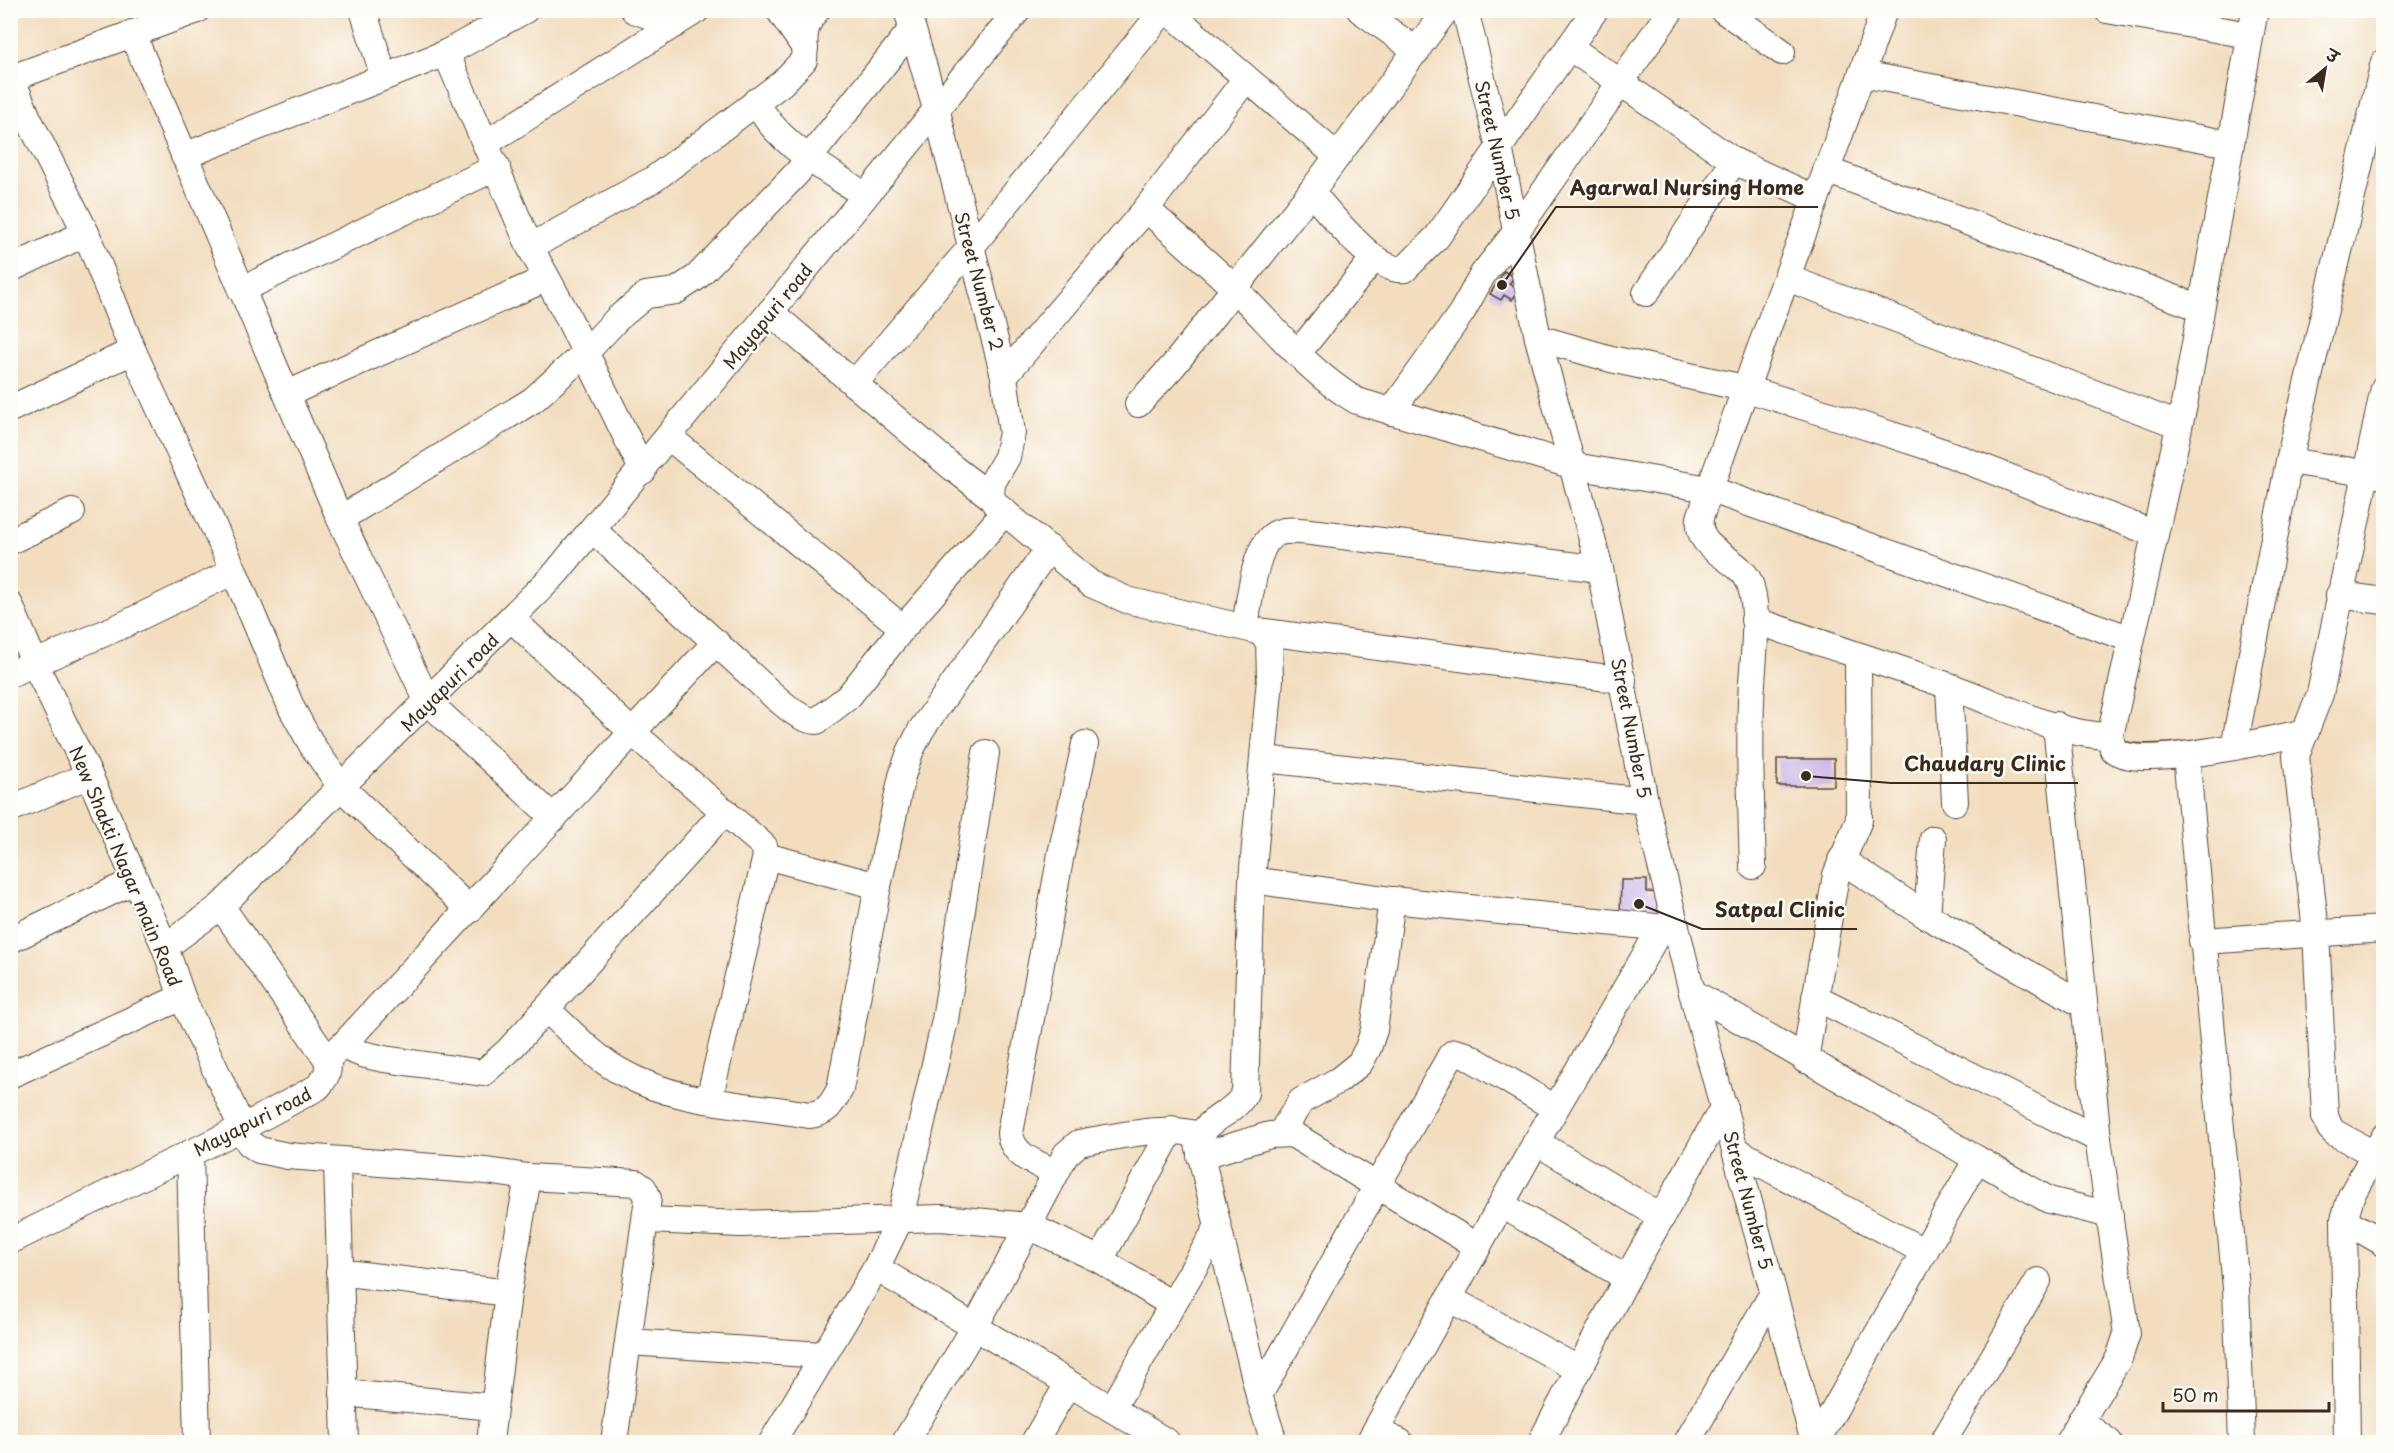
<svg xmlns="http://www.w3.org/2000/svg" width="2394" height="1453" font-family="'Playpen Sans','Playpen Sans Deva',sans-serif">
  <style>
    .building { fill: #ccb7e9 }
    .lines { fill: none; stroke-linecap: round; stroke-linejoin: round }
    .street-casing { stroke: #564536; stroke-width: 28 }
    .street { stroke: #fff; stroke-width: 26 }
    .labels { text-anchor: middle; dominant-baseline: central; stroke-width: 5; stroke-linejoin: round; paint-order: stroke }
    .street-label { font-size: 18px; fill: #3b2a1e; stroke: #fdfcf7 }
    .leader { fill: none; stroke: #3b2a1e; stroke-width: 2 }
    .callout-dot { fill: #3b2a1e; stroke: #fdfcf7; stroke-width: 2 }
    .callout-label { font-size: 20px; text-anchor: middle; font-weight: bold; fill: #3b2a1e; stroke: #fdfcf7; stroke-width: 5; stroke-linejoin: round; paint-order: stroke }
  </style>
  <rect width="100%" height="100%" fill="#fdfcf7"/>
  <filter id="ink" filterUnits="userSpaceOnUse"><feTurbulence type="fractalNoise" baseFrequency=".0167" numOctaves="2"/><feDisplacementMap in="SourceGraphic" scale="12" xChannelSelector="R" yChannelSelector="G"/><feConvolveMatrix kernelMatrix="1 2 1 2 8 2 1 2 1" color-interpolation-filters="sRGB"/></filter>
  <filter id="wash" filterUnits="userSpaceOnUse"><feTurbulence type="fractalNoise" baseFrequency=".008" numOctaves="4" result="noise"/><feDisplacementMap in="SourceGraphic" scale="24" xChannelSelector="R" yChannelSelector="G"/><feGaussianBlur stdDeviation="1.35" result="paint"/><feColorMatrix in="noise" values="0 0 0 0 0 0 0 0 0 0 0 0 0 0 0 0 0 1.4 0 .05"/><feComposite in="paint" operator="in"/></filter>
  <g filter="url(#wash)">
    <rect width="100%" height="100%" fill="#f2ddbf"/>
    <g id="blocks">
      <g class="building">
        <path d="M1504 271 1514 277 1509 284 1519 290 1512 300 1504 295 1501 300 1490 294Z"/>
        <rect x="1777" y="759" width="57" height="27"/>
        <path d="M1621 880H1647V892L1661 893 1660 918 1620 916Z"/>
      </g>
    </g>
  </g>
  <g filter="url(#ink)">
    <use href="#blocks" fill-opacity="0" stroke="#564536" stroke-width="1.5"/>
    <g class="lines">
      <g class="street-casing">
        <g id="street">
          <path d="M363 10 384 77"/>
          <path d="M634 10 674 25"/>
          <path d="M779 10 805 48"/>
          <path d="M907 10 937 112 1004 376 1012 433 1007 457 992 483 991 497 996 505 1091 584 1127 600 1258 631 1269 641 1270 679 1252 880 1245 1093C1233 1116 1204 1117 1198 1144L1259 1395 1274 1442"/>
          <path d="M1167 10 1337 156"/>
          <path d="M1360 10 1417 51"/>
          <path d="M1465 10 1499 147 1538 338 1600 569 1645 801 1692 992 1814 1442"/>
          <path d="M1723 10 1782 52"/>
          <path d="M2107 10 2249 35"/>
          <path d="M2255 10 2184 405 2110 736 2113 749C2136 772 2273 739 2306 732"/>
          <path d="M132 33 340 519 428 702 554 818"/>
          <path d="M1569 47 1734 161 1816 199"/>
          <path d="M446 53 530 247 566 313 643 471"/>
          <path d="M1862 74 2230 144"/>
          <path d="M10 75 28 118 86 233 133 351 234 571 292 709 313 747 342 788 470 910"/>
          <path d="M12 78 197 10"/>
          <path d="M756 101C776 144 827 169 864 195"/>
          <path d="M486 143 697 10"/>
          <path d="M184 156 446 53 525 10"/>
          <path d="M1826 170 2201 308"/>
          <path d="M1311 192C1329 212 1377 275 1405 269L1437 237 1595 10"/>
          <path d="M1146 209C1176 235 1206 261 1235 289 1274 327 1309 373 1357 401L1574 466 1709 489 2131 639"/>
          <path d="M530 247 654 179 782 83 804 60C806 37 800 30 817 10"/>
          <path d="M10 269 86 233"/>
          <path d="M1787 278 2179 425"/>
          <path d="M241 290 497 167"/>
          <path d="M1646 293 1734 161"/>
          <path d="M770 312 953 468 991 497"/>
          <path d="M1538 338 1611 359 1744 388 1840 418 1944 452 2155 534"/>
          <path d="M1298 353 1374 258"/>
          <path d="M1004 376 1146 209 1245 80"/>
          <path d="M854 384 971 247 1164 10"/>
          <path d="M287 394 545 279"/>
          <path d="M1138 404 1173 366 1311 192 1446 10"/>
          <path d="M10 409 133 351"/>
          <path d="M1391 412 1462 312 1483 274 1516 232 1671 10"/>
          <path d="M670 438 903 628"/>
          <path d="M2289 461 2384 476"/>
          <path d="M340 519 533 400 585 353 617 319 646 295 676 291 697 277 797 173 912 29"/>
          <path d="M593 530 775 697C789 708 800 720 817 721L848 697 903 628 1005 512"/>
          <path d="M10 541 72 512"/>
          <path d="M2339 595 2384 601"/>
          <path d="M10 605 34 662 89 775 165 947 182 997 249 1143 259 1150 288 1156 486 1171 528 1177 508 1293 490 1442"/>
          <path d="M512 619 633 733 764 846 766 856 709 1100"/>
          <path d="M1754 620C1819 643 1884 663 1949 686 1998 703 2058 736 2110 736"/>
          <path d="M1245 627C1249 605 1254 542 1277 533 1290 528 1306 532 1319 533L1600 569"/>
          <path d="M1258 631 1623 680"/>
          <path d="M10 674 123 625 234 571"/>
          <path d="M1949 686 1955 802"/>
          <path d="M2056 725 2098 1139 2127 1334 2119 1358 2068 1442"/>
          <path d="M2234 747 2289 461 2384 62"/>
          <path d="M2186 755 2236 1288 2242 1442"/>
          <path d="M1264 759 1645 801"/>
          <path d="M10 809 89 775"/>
          <path d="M766 856 878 886"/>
          <path d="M1841 860 1927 916 2084 1005"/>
          <path d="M1753 866C1751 811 1749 756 1751 701 1752 667 1760 619 1751 587 1743 556 1695 554 1700 518 1757 347 1826 181 1884 10"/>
          <path d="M1252 880 1392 900 1675 929"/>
          <path d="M1927 916 1933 839"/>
          <path d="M10 940 134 881"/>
          <path d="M2202 941 2384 929"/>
          <path d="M165 947 221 906"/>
          <path d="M1692 992 1977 1159 1816 1442"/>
          <path d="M1815 997 2098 1139"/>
          <path d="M546 1009C570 1030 594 1058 623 1073 678 1104 748 1104 809 1115 827 1113 832 1104 840 1089L878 886 902 776 910 752 921 730 1049 548"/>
          <path d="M342 1046 362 1054 384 1059 483 1073 508 1051 725 811"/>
          <path d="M327 1059 342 1046 716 642"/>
          <path d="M1805 1060 1836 875 1859 820 1858 657"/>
          <path d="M10 1075 182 997"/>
          <path d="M1281 1133 1301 1101 1339 1080 1360 1063 1368 1048 1374 1030 1392 900"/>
          <path d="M1536 1142 1662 1217"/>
          <path d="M1735 1150 1925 1252"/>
          <path d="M190 1153 197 1442"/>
          <path d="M2374 1154 2335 1133 2330 1128 2325 1116 2316 932 2296 756 2320 694 2384 388"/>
          <path d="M1200 1156 1270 1135 1292 1134 1478 1247"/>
          <path d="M1977 1159 2049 1200 2110 1215"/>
          <path d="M337 1161 345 1442"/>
          <path d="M1055 1172C1036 1163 1012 1156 1010 1133L1061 854 1085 744"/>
          <path d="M528 1177 636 1183 644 1189 648 1198 614 1442"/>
          <path d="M1502 1205 1627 1278"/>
          <path d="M647 1220 741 1224 941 1218 1029 1226 1100 1260 1171 1304"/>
          <path d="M2344 1220 2384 1243"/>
          <path d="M10 1241 242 1128 318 1087C326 1077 330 1072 327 1059L221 906 556 573 1018 10"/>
          <path d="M1100 1260 1172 1129"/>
          <path d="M876 1268 1167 1442"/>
          <path d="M339 1272 508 1293"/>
          <path d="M1450 1299 1578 1369"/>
          <path d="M629 1342 822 1355"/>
          <path d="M343 1393 494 1407"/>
          <path d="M1259 1395 1451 1055 1455 1052 1466 1055 1555 1108"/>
          <path d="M1112 1409 1217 1228"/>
          <path d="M2080 1421 2109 1442"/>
          <path d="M1376 1431 1400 1442"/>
          <path d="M772 1442 876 1268 900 1219 945 1020 986 753"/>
          <path d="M905 1442 975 1327 1066 1154 1079 1143 1089 1141C1127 1135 1163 1125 1200 1135"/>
          <path d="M1034 1442 1068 1384"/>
          <path d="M1369 1442 1536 1142 1661 928"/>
          <path d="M1541 1442 1627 1278 1724 1106"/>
          <path d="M1687 1442 1773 1293"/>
          <path d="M1943 1442 2038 1281"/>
          <path d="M2347 1442 2344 1220 2351 1196 2384 1137"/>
        </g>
      </g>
      <use href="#street" class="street"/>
    </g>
  </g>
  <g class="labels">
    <g class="street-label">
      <text transform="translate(1498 150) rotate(77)">Street Number 5</text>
      <text transform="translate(980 281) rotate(75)">Street Number 2</text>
      <text transform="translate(767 316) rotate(-51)">Mayapuri road</text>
      <text transform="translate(449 682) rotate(-45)">Mayapuri road</text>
      <text transform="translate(1632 728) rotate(79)">Street Number 5</text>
      <text transform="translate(126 866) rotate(67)">New Shakti Nagar main Road</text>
      <text transform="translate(252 1121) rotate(-27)">Mayapuri road</text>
      <text transform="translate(1749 1200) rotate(75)">Street Number 5</text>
    </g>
  </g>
  <path class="leader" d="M1502 285L1556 207H1818M1806 776L1891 783H2078M1639 904L1702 929H1857"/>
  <g class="callout-dot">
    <circle cx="1502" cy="285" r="6"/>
    <circle cx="1806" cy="776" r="6"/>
    <circle cx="1639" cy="904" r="6"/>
  </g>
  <g class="callout-label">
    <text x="1687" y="195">Agarwal Nursing Home</text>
    <text x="1985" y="771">Chaudary Clinic</text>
    <text x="1780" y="917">Satpal Clinic</text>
  </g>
  <rect width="2394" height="1453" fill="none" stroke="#fdfcf7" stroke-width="36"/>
  <g transform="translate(2325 69) rotate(30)" stroke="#fdfcf7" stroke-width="4.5" paint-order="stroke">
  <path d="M0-4.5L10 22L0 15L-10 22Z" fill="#3b2a1e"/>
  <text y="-9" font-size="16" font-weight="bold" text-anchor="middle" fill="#3b2a1e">उ</text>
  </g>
  <path d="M2163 1402v9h166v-9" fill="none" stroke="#3b2a1e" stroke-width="3"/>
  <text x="2172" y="1402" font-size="18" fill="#3b2a1e" stroke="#fdfcf7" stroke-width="4.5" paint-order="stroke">50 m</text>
</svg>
